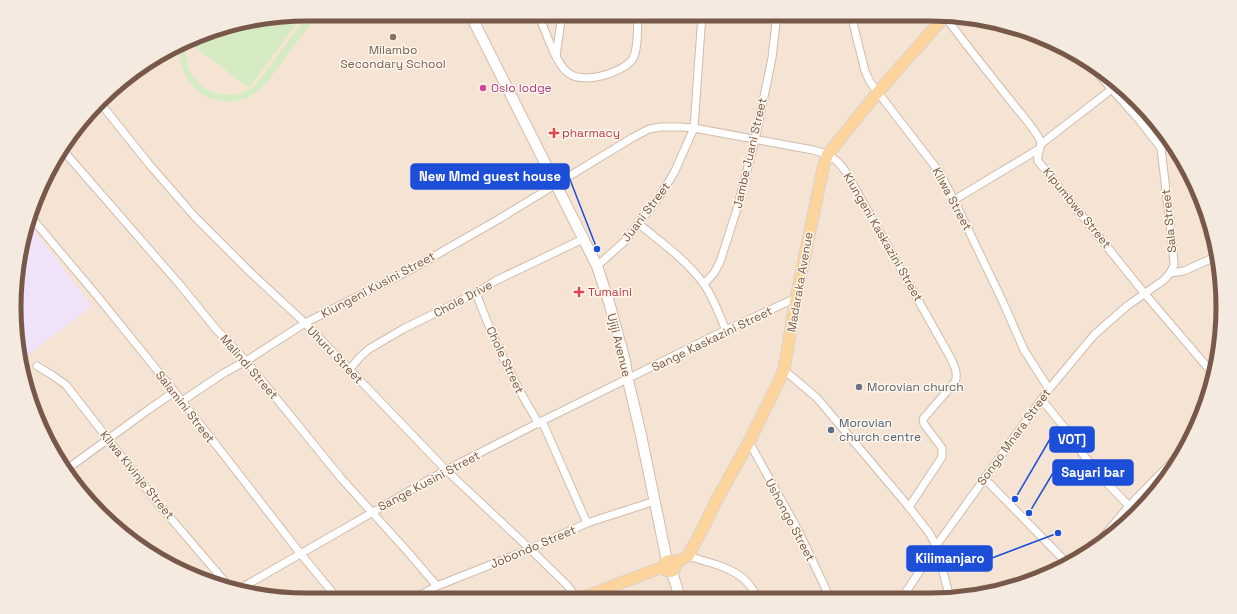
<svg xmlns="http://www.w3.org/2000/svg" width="1237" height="614" font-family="'Space Grotesk',sans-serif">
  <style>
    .residential { fill: #f5e4d3 }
    .education { fill: #f0e2f9 }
    .green { fill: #d5ebc3 }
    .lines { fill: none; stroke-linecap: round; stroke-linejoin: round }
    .street-casing { stroke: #d1bcad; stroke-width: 9 }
    .secondary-casing { stroke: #d4bbab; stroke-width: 12 }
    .primary-casing { stroke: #d9d0cc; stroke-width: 13 }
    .street { stroke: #fff; stroke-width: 7 }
    .secondary { stroke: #fff; stroke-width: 10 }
    .primary { stroke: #fdd59c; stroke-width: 11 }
    .education-dot { fill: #8d6e63; stroke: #fff7ec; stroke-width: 1.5 }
    .hotel-dot { fill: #d1479c; stroke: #fff7ec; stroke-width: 1.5 }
    .health-dot { fill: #e0444e; stroke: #fff7ec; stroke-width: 1.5 }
    .worship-dot { fill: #6b7280; stroke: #fff7ec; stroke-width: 1.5 }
    .service-dot { fill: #5c6f8a; stroke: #fff7ec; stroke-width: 1.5 }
    .labels { text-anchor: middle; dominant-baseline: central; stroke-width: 3; stroke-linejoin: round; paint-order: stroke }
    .education-label { font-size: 12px; fill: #785e54; stroke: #fff7ec }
    .hotel-label { font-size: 12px; fill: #b23c85; stroke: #fff7ec; text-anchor: start }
    .health-label { font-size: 12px; fill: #be3a42; stroke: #fff7ec; text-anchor: start }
    .street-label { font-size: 12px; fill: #775849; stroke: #fff7ec }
    .worship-label { font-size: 12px; fill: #5b616d; stroke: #fff7ec; text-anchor: start }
    .service-label { font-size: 12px; fill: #4e5e75; stroke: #fff7ec; text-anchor: start }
    .rim { fill: none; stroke: #775849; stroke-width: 5 }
    .leader { fill: none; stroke: #1d4ed8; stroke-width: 1.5 }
    .callout-dot { fill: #1d4ed8; stroke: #fff7ec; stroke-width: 1.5 }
    .callout { fill: #1d4ed8; stroke: #1d4ed8; stroke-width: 1.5 }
    .callout-label { font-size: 13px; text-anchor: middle; font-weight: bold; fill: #fff }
  </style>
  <rect width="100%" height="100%" fill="#fdf3e5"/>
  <path class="residential" d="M307 14 949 15 1006 24 1059 44 1108 74 1150 114 1184 160 1207 213 1220 269 1222 326 1213 383 1193 436 1150 500 1108 540 1042 578 968 598 288 599 231 590 178 570 100 514 44 436 16 345 20 250 36 195 63 144 128 75 213 30Z"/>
  <path class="education" d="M28 222 92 306 21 360 16 345 20 250Z"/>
  <g class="green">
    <path d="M309 14H318C306 30 294 45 283 61 274 72 267 85 255 93 238 105 213 104 198 91 185 80 178 64 180 47L187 44C184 60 188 74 201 85 214 97 235 98 250 89 259 83 265 72 272 63 284 47 296 30 309 14Z"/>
    <path d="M303 15 249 88 190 43 191 41 213 30Z"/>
  </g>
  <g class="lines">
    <g class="street-casing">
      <g id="street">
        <path d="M538 14C545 29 555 62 567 72 582 85 620 74 632 60 639 50 637 26 638 14"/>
        <path d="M851 15 865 71 870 82 940 173 954 200 1003 302 1024 350 1049 389"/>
        <path d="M944 15C965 44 988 72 1010 100 1020 113 1033 126 1040 140 1043 147 1036 153 1038 161L1145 294 1214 375"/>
        <path d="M556 56 562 14"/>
        <path d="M1086 60 1140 121 1161 148"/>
        <path d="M101 104 149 164 195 217 250 272 305 323 446 470 530 549 567 585 573 593 575 599"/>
        <path d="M1041 144 1112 89"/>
        <path d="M61 148 181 286 215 328 246 361 341 478 407 551 437 586"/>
        <path d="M954 200 1039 149"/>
        <path d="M30 216 98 297 182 401 300 553 338 599"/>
        <path d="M639 224C661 242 686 260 703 283 713 296 719 315 726 330"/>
        <path d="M597 266 625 241 659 197 674 173 694 128 702 14"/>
        <path d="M1170 273 1184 271 1217 256"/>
        <path d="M704 284 714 273 720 262 736 212 755 140 772 58 777 14"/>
        <path d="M476 293C493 339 513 382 539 424"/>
        <path d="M37 366 52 375 66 385 156 501 232 590"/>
        <path d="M349 370 360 357 369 349 403 329 476 293 497 280 583 239"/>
        <path d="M784 370 817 398 909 507 930 534 936 546 950 598"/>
        <path d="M1042 400 1064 427 1085 457 1106 482 1129 506"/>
        <path d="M182 401 224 373 246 361 305 323 410 270 499 219 632 138 649 129 661 127H681L694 128 813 150C829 154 836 158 846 172L949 355C953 363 959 373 955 382L923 419 924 424 942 448V457L909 507"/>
        <path d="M542 421 587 523"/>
        <path d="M749 442 798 530 830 598"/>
        <path d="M67 469 148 410 174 392"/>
        <path d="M984 478 1067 563"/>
        <path d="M1093 549 1129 506 1182 452"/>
        <path d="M688 556C709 563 737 567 751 587 754 590 755 595 757 598"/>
        <path d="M236 591 446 470 542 421 726 330 796 298"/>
        <path d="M902 598 936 546 1049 389 1094 335 1127 306 1164 280 1170 273 1174 265 1173 250 1161 148 1166 136"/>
        <path d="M413 599 437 586 530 549 587 523 655 501"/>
      </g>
    </g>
    <g class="secondary-casing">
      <g id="secondary">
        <path d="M470 14 597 266 609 302 625 361 628 380 641 435 667 561"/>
        <path d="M672 572 680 598"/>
      </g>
    </g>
    <g class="primary-casing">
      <g id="primary">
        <circle cx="670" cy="566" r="5.5"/>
        <path d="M675 563 688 556 702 530 716 501 749 442 778 383 784 370 796 298 824 164 828 154 878 92 946 15"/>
        <path d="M579 599 665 566"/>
      </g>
    </g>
    <use href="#street" class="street"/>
    <use href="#secondary" class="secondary"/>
    <use href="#primary" class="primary"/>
  </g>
  <circle class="education-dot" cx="393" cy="37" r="4"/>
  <circle class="hotel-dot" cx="483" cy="88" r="4"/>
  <g class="health-dot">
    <path d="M552 127h4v4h4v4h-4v4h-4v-4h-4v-4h4z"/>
    <path d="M577 286h4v4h4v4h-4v4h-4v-4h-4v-4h4z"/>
  </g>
  <circle class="worship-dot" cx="859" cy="387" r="4"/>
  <circle class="service-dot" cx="831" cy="430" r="4"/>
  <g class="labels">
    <g class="education-label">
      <text x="393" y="50">Milambo<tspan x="393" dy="14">Secondary School</tspan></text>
    </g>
    <g class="hotel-label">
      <text x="491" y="88">Oslo lodge</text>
    </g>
    <g class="health-label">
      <text x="562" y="133">pharmacy</text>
      <text x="588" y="292">Tumaini</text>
    </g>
    <g class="street-label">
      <text transform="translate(750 153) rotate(-77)">Jambe Juani Street</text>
      <text transform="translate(952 199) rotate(62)">Kilwa Street</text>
      <text transform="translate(1077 208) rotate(51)">Kipumbwe Street</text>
      <text transform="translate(646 212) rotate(-53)">Juani Street</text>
      <text transform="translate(1169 221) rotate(-96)">Sala Street</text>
      <text transform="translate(883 237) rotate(60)">Kiungeni Kaskazini Street</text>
      <text transform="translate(800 282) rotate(-80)">Madaraka Avenue</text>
      <text transform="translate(378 285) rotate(-28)">Kiungeni Kusini Street</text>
      <text transform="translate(463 299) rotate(-28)">Chole Drive</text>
      <text transform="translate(712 339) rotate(-26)">Sange Kaskazini Street</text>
      <text transform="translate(619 345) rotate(76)">Ujiji Avenue</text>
      <text transform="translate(335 355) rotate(46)">Uhuru Street</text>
      <text transform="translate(505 360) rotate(65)">Chole Street</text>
      <text transform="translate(249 367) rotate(49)">Malindi Street</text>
      <text transform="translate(185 407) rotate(52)">Salamini Street</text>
      <text transform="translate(1014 437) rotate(-54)">Songo Mnara Street</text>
      <text transform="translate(137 475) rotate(51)">Kilwa Kivinje Street</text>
      <text transform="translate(429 481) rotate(-28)">Sange Kusini Street</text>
      <text transform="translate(790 520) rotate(62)">Ushongo Street</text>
      <text transform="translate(533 547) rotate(-23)">Jobondo Street</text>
    </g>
    <g class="worship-label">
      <text x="867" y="387">Morovian church</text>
    </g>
    <g class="service-label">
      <text x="839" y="423">Morovian<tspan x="839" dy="14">church centre</tspan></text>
    </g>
  </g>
  <path d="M0 0H1237V614H0ZM307 21H930A286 286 0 0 1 1216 307V307A286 286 0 0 1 930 593H307A286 286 0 0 1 21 307V307A286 286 0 0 1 307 21Z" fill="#f4eadf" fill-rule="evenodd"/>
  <path class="rim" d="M307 21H930A286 286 0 0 1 1216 307V307A286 286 0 0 1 930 593H307A286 286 0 0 1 21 307V307A286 286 0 0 1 307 21Z"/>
  <path class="leader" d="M597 249L569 177M1015 499L1050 439M1029 513L1053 473M1058 533L992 558"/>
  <g class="callout-dot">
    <circle cx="597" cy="249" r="4"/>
    <circle cx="1015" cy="499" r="4"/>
    <circle cx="1029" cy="513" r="4"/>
    <circle cx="1058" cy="533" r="4"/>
  </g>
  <g class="callout">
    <rect x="411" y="164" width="158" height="25" rx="4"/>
    <rect x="1050" y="427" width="44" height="25" rx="4"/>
    <rect x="1053" y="460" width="80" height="25" rx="4"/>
    <rect x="907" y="546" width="85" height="25" rx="4"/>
  </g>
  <g class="callout-label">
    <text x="490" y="181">New Mmd guest house</text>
    <text x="1072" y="444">VOT]</text>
    <text x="1093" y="477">Sayari bar</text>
    <text x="950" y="563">Kilimanjaro</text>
  </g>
</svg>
